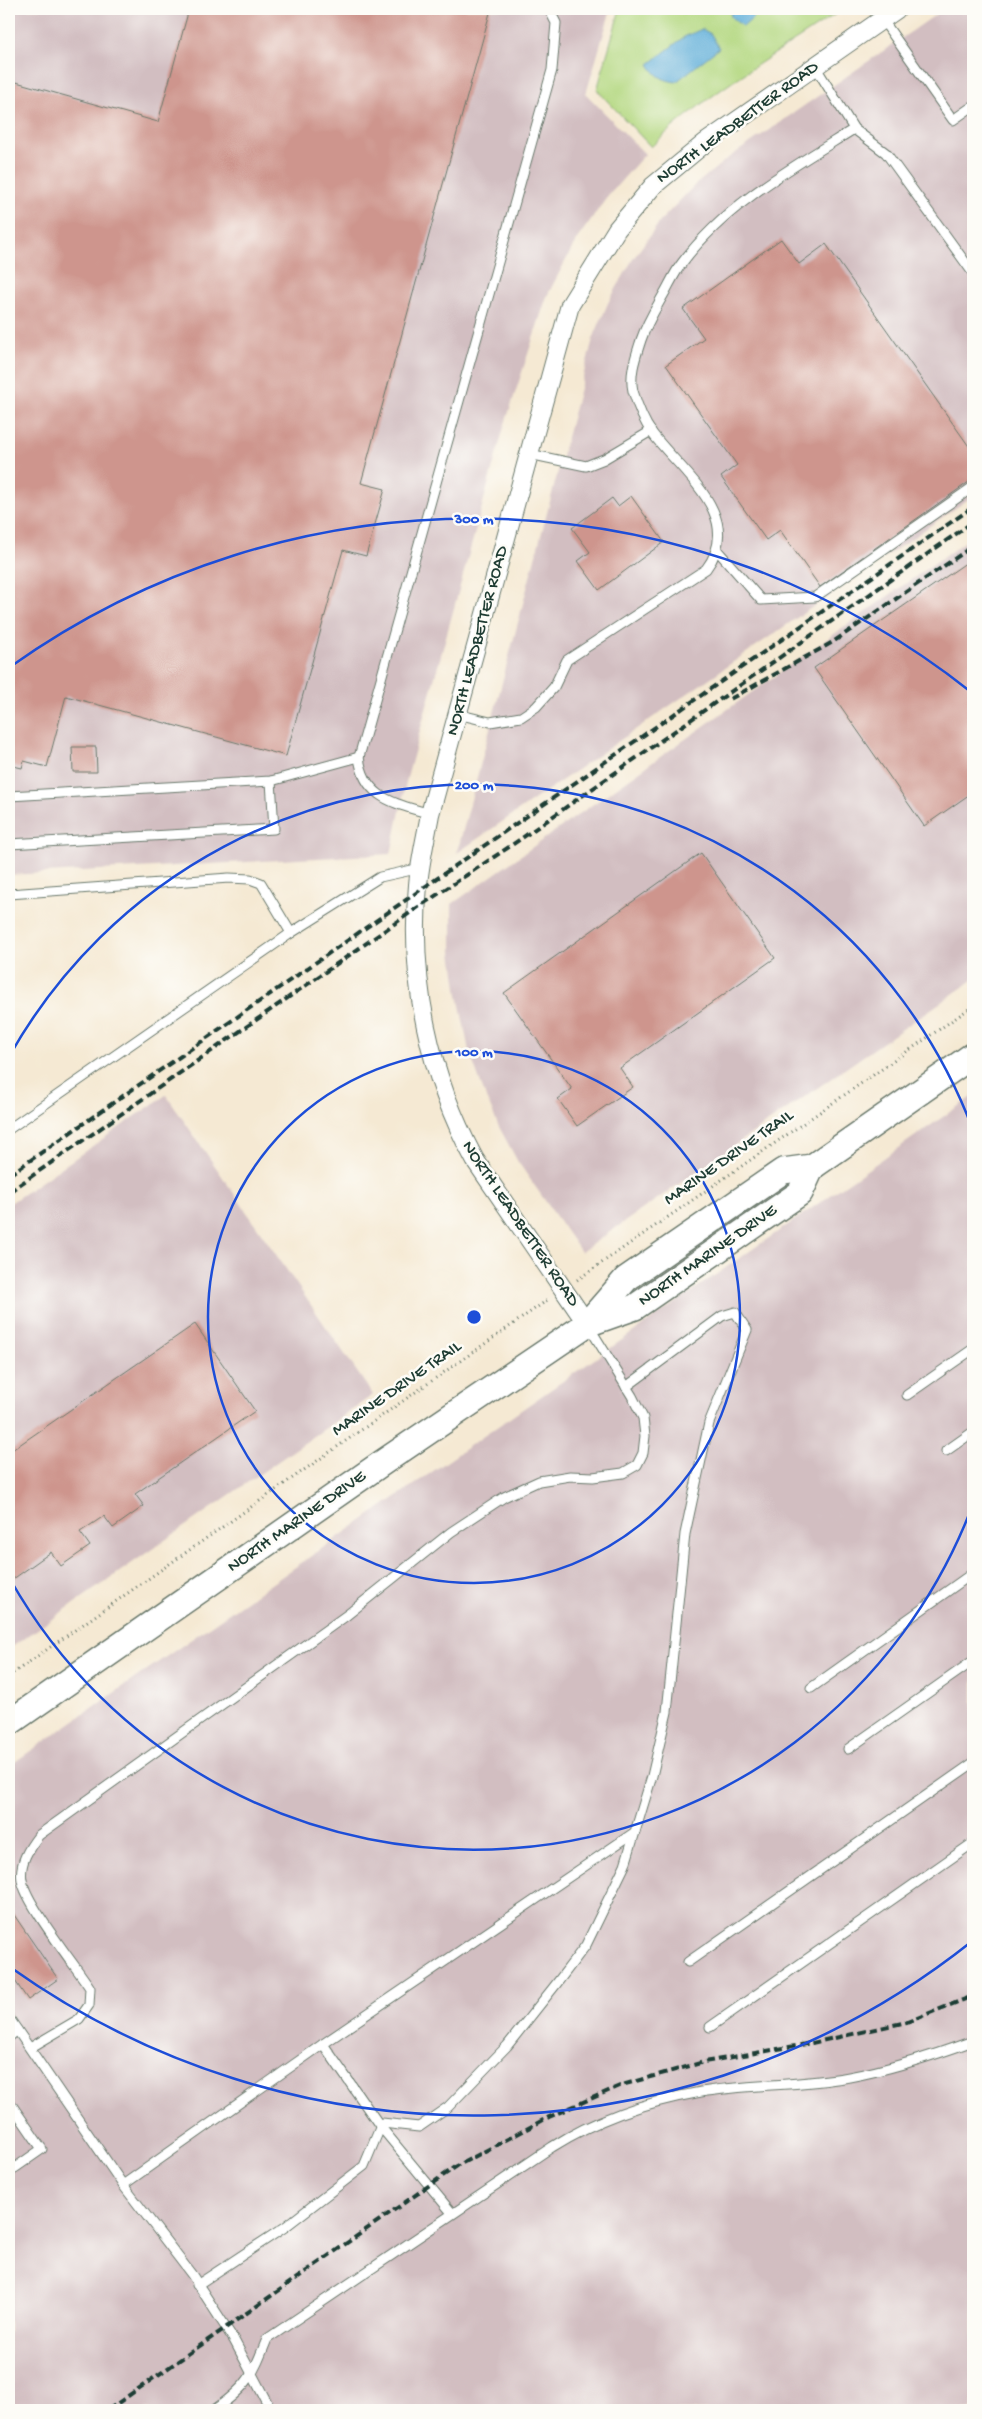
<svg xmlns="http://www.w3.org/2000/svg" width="982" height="2419" font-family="'Gochi Hand',sans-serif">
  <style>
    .industrial { fill: #d2bec1 }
    .green { fill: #b4d881; stroke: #6a8a5a }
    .water { fill: #5faed9; stroke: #3f7686 }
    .building { fill: #ce958d }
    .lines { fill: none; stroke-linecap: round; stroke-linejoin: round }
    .service-casing { stroke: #6a796c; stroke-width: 11 }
    .minor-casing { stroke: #6a796c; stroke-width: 20 }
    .secondary-casing { stroke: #6a796c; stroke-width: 28 }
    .path { stroke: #6a796c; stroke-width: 3; stroke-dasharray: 1 4; stroke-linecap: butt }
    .service { stroke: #fff; stroke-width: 9 }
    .minor { stroke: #fff; stroke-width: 18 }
    .secondary { stroke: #fff; stroke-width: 25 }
    .rail { stroke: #1f3d34; stroke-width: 4; stroke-dasharray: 8 4; stroke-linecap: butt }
    .ring { fill: none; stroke: #1d4ed8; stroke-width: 2.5 }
    .labels { text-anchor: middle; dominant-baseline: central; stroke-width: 5; stroke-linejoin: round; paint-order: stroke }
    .street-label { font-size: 18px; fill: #1f3d34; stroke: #fdfcf7 }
    .centre { fill: #1d4ed8; stroke: #fdfcf7; stroke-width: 2.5 }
    .ring-label { font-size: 15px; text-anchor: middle; font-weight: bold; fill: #1d4ed8; stroke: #fdfcf7; stroke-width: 5; stroke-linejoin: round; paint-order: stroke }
  </style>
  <rect width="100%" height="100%" fill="#fdfcf7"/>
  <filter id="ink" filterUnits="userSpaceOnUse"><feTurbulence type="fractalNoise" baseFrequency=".02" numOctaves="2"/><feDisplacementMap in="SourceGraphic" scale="10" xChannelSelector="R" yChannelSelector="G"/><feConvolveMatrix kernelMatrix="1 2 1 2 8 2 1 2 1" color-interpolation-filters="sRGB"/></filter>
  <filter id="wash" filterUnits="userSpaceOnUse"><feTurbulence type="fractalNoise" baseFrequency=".0096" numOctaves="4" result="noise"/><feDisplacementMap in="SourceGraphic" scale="20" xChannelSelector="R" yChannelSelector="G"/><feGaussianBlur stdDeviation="1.12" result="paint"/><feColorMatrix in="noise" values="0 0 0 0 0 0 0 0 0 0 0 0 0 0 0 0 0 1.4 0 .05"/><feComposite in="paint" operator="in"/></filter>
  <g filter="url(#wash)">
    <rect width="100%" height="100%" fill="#f5e9d3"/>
    <g class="industrial">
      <path d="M9 9H611L586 94 645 154 608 196 577 239 547 296 504 427 407 778 391 854 9 875Z"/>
      <path d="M944 9H973V496L457 853 593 339 608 303 633 259 662 219 695 185 727 159Z"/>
      <path d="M973 536V980L581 1252 518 1162 498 1125 482 1087 469 1051 458 995 452 952V904Z"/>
      <path d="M166 1095 373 1395 9 1649V1204Z"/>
      <path d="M973 1096V2410H9V1766Z"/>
    </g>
    <path class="green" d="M620 9H843C781 51 704 95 651 147L597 90Z"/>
    <g class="water">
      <path d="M730 9H756L755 16 743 27 731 17Z"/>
      <path d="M702 29 711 34 719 48 676 82C662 80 656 76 649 64L684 37Z"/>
    </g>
    <g id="blocks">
      <g class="building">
        <path d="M189 9H491L361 483 385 489 366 556 343 550 286 756 66 696 47 767 24 761 22 768 9 765V80L158 122Z"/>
        <path d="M781 239 799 264 826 244 973 452V479L820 587 780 530 766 540 721 477 737 465 666 365 704 338 683 309Z"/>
        <path d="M631 496 664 542 599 590 578 561 590 552 572 528 612 498 618 506Z"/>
        <path d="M973 558V792L924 826 814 668Z"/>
        <path d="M72 747H96L97 772H73Z"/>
        <path d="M701 853 775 958 620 1068 633 1087 577 1126 558 1099 572 1089 504 993Z"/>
        <path d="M195 1324 255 1411 135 1494 144 1506 113 1528 104 1516 80 1532 90 1546 61 1566 51 1552 9 1582V1452Z"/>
        <path d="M12 1912 58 1979 28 2000 9 1972V1915Z"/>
      </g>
    </g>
  </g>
  <g filter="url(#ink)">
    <use href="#blocks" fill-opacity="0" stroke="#6a796c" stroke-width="1"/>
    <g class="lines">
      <g class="service-casing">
        <g id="service">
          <path d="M882 19 953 120 973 106"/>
          <path d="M854 129 886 153 973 273"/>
          <path d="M529 454 586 466 604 459 651 431"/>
          <path d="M717 550 761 600 815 597 973 487"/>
          <path d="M457 714 490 722 521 717 536 707 554 687 567 660 706 569C746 516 681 472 652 433 644 422 637 404 633 391 629 374 636 356 641 340 647 322 656 308 665 292 670 283 675 272 682 263 726 204 793 167 854 129L815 66"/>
          <path d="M359 757 552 70 556 23 549 9"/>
          <path d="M9 796 271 781 359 757C364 799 395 803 430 814"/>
          <path d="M9 844 274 829 271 781"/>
          <path d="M9 894 229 878 250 879 261 883 291 933 9 1129"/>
          <path d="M291 933 380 877 421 868"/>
          <path d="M907 1395 973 1349"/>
          <path d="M946 1451 973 1432"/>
          <path d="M811 1688 973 1573"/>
          <path d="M848 1749 973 1661"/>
          <path d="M688 1962 973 1763"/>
          <path d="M9 2018 123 2185 192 2275 234 2340 271 2410"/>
          <path d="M710 2027 973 1843"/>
          <path d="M9 2037 17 2030"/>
          <path d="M30 2048 79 2019 89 2005 90 1988C75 1965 26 1904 22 1880 19 1863 29 1848 39 1835L347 1615 451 1532 504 1497 539 1481 570 1476 593 1477 623 1473 637 1465 643 1453 645 1436 643 1418 632 1396 588 1325"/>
          <path d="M9 2101 42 2149 9 2172"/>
          <path d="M123 2185 323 2044"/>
          <path d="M452 2213 380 2126 323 2044 635 1832"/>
          <path d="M197 2285 285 2227 364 2166 382 2123 419 2127 448 2107 507 2046 557 1983 586 1945 625 1865 652 1776 667 1712 685 1534 709 1423 747 1330 735 1312 722 1316 626 1387"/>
          <path d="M214 2410C248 2386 252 2377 267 2339L552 2147C596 2119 650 2101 701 2092 750 2084 800 2086 849 2077 892 2069 932 2056 973 2041"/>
        </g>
      </g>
      <g class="minor-casing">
        <path id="minor" d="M587 1324 475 1160C429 1076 409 980 418 885 420 861 426 837 430 814L570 305 617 229 653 186 705 143 897 9"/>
      </g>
      <g class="secondary-casing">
        <g id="secondary">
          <path d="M587 1324 635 1307 800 1193 812 1167"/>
          <path d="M9 1723 382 1463 587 1324 626 1279 783 1171 812 1167 973 1055"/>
        </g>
      </g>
      <g class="path">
        <path d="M577 1280 973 1006"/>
        <path d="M9 1676 549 1299"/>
      </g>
      <use href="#service" class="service"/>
      <use href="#minor" class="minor"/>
      <use href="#secondary" class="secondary"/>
      <g class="rail">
        <path d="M730 699 833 642 973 546"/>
        <path d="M9 1175 973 507"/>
        <path d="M9 1192 417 908 512 845 973 522"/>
        <path d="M108 2410 457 2166 549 2117 622 2085 704 2062 812 2043 907 2022 973 1996"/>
      </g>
    </g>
  </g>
  <g class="ring">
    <circle cx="474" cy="1317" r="266"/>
    <path d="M973 1504A533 533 0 0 1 10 1579M10 1055A533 533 0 0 1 973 1130"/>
    <path d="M971 1942A799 799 0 0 1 10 1967M10 667A799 799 0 0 1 971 692"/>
  </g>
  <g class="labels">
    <g class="street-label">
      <text transform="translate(738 123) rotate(-36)">NORTH LEADBETTER ROAD</text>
      <text transform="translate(478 641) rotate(-75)">NORTH LEADBETTER ROAD</text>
      <text transform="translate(729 1158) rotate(-35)">MARINE DRIVE TRAIL</text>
      <text transform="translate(520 1224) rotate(56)">NORTH LEADBETTER ROAD</text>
      <text transform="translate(708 1256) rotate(-35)">NORTH MARINE DRIVE</text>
      <text transform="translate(397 1389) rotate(-35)">MARINE DRIVE TRAIL</text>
      <text transform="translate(297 1522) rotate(-35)">NORTH MARINE DRIVE</text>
    </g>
  </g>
  <circle cx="474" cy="1317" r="8" class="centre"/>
  <g class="ring-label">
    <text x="474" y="523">300 m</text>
    <text x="474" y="789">200 m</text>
    <text x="474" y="1056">100 m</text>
  </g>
  <rect width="982" height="2419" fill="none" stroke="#fdfcf7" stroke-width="30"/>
</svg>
